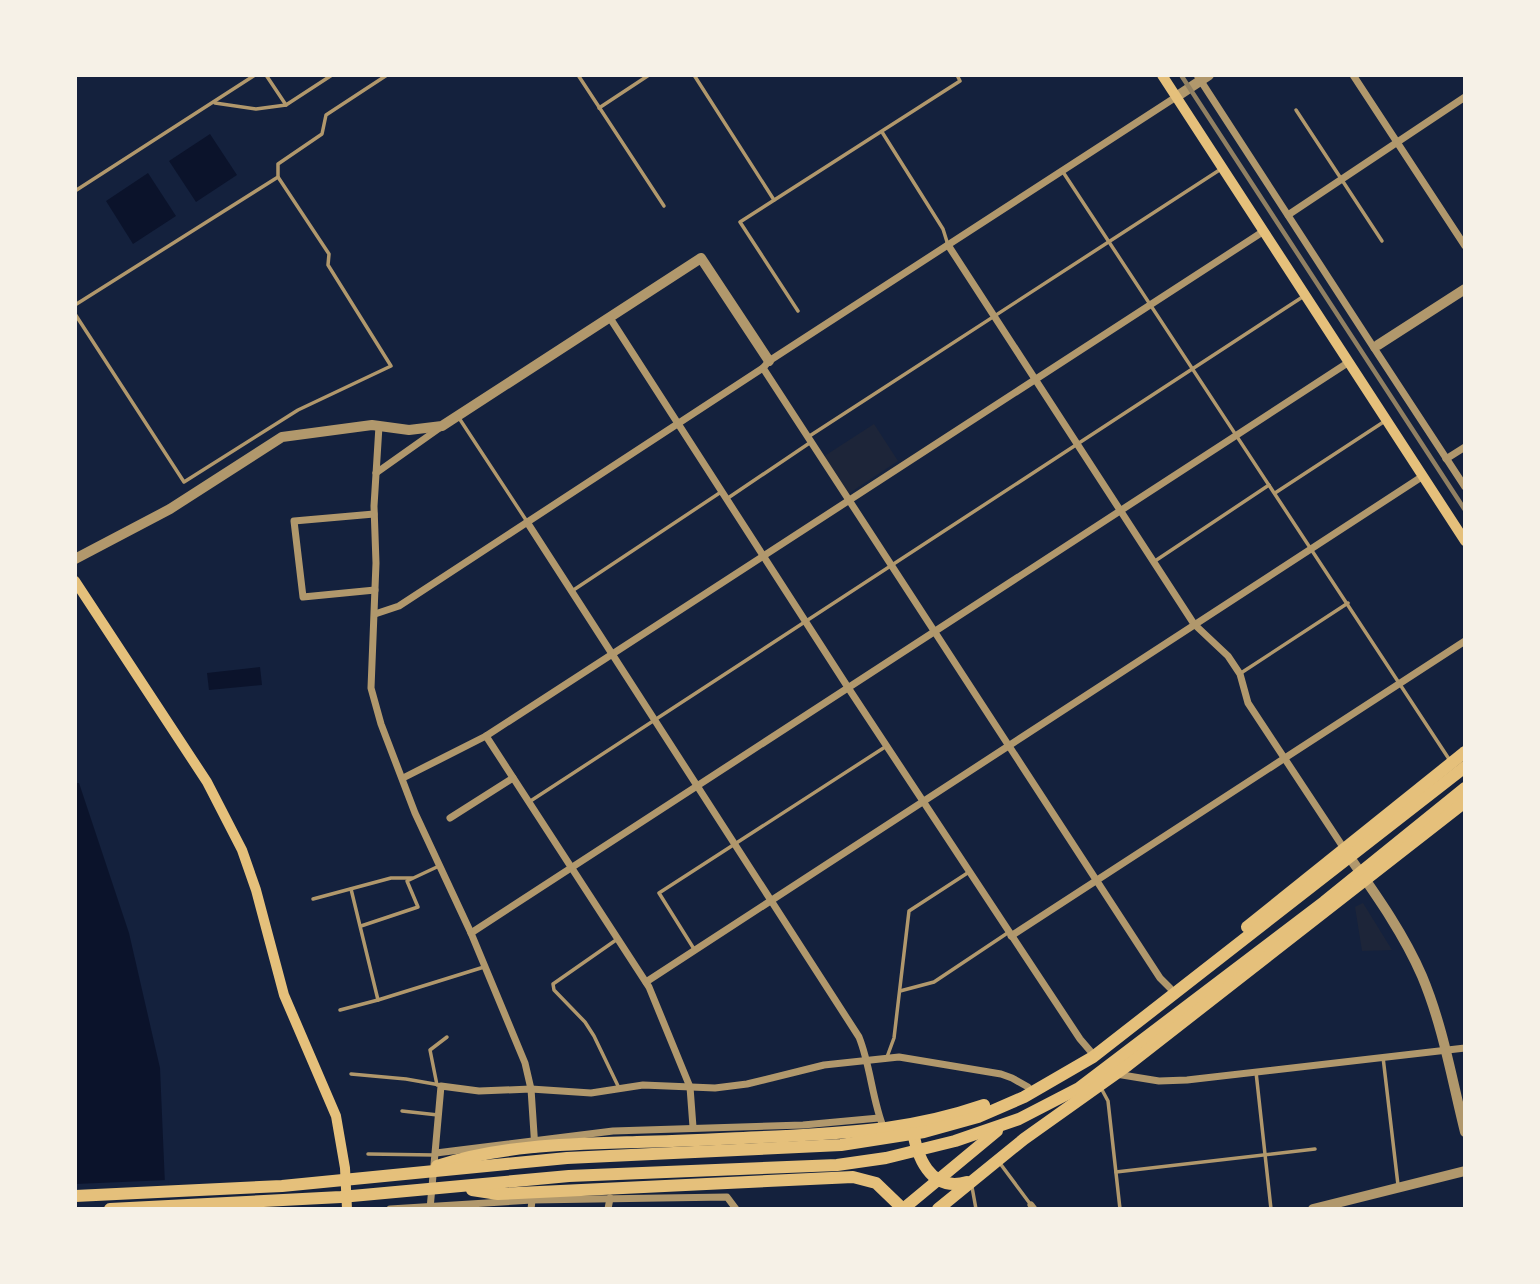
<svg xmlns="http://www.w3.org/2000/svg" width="1540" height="1284" font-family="'Space Grotesk',sans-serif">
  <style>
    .green { fill: #1d2539 }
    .water { fill: #0b132b }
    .pier { fill: #14213d }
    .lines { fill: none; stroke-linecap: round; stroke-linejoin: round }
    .service { stroke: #b1986c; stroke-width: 3.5 }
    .minor { stroke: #b1986c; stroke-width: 7 }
    .tertiary { stroke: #b1986c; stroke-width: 10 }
    .secondary { stroke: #e5c07b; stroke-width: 10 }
    .trunk { stroke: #e5c07b; stroke-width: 12 }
    .rail { stroke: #918062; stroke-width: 4.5 }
  </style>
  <rect width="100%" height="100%" fill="#14213d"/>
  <g class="green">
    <path d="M874 424 898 461 848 494 823 457Z"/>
    <path d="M1363 903 1392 950 1362 951 1355 907Z"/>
  </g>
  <g class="water">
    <path d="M210 134 237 175 196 202 169 161Z"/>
    <path d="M148 173 176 216 133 244 106 201Z"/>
    <path d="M260 667 262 685 209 690 207 673Z"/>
    <path d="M75 783H79L129 933 160 1068 166 1209H75Z"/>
  </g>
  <path class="pier" d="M168 1180 170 1209H75V1184Z"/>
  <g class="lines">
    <g class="service">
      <path d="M266 75 286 105 332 75"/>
      <path d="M578 75 664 206"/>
      <path d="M694 75 774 200"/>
      <path d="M215 103 256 109 286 105"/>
      <path d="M599 108 649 75"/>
      <path d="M1296 110 1382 241"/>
      <path d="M882 132 943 229 948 245"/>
      <path d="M1063 172 1449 759"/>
      <path d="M75 191 255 75"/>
      <path d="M75 305 278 177V164L322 134 326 115 387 75"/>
      <path d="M798 311 740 222 960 81 957 75"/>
      <path d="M75 314 184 482 298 410 391 366 328 265 329 254 278 177"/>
      <path d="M459 418 526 520"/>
      <path d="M808 437 1221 169"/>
      <path d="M1275 493 1385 421"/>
      <path d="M728 498 811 442"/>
      <path d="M1155 561 1269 485"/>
      <path d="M572 591 721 492"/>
      <path d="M1241 673 1348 603"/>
      <path d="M529 802 1304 296"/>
      <path d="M351 889 378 1000 484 967"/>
      <path d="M313 899 391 878H412"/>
      <path d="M361 926 418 907 407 881 439 866"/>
      <path d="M616 940 553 984 554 990 585 1022 594 1036 619 1088"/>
      <path d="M694 949 659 893 885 747"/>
      <path d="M900 991 934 982 1009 932"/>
      <path d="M340 1010 378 1000"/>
      <path d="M887 1057 894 1038 909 911 969 872"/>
      <path d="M1383 1057 1398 1185"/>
      <path d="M1256 1072 1271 1209"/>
      <path d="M351 1074 406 1079 440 1085"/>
      <path d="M437 1085 430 1050 447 1037"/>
      <path d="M1101 1088 1108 1101 1120 1209"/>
      <path d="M402 1111 438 1115"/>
      <path d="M368 1154 434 1155"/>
      <path d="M999 1162 1031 1205"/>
      <path d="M1116 1172 1315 1149"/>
      <path d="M972 1187 976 1209"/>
    </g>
    <g class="minor">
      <path d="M1197 75 1374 348 1378 345"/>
      <path d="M1353 75 1465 246"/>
      <path d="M1288 215 1465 97"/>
      <path d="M948 245 1194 624 1228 656 1240 674 1248 703 1345 850"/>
      <path d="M610 318 849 689 1080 1039 1092 1053"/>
      <path d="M1374 348 1465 487"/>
      <path d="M763 368 1160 978 1170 988"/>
      <path d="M379 426 374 506 376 563 371 688 381 724 415 813 471 933 525 1063 531 1089 535 1149"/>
      <path d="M1446 459 1465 447"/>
      <path d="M376 473 441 427"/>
      <path d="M374 514 294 521 303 597 375 590"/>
      <path d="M527 522 859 1037C871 1067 872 1100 884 1129"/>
      <path d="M375 614 399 606 763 368 769 361 1176 97"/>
      <path d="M486 736 649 987 690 1087 693 1127"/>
      <path d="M403 778 486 736 1264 231"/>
      <path d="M450 818 513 778"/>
      <path d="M471 933 1349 362"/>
      <path d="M1011 936 1465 641"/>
      <path d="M646 982 1423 476"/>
      <path d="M1116 1074 1159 1081 1187 1080 1465 1048"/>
      <path d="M436 1153 613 1131 803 1125 879 1118"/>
      <path d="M1031 1205 1034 1209"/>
      <path d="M390 1209 532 1200 727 1197 736 1209"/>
      <path d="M430 1209 441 1086 479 1091 531 1089 591 1093 643 1085 715 1088 747 1084 824 1065 899 1057 1001 1074 1012 1078 1028 1087"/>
      <path d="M531 1209 533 1192"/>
      <path d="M608 1209 610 1198"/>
    </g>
    <g class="tertiary">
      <path d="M1176 97 1209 75"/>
      <path d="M1378 345 1465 289"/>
      <path d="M75 559 170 509 282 437 372 425 409 430 442 426 701 258 769 361"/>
      <path d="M1346 852C1374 892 1403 932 1422 976 1443 1026 1452 1080 1465 1132"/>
      <path d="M1313 1209 1465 1171"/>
    </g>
    <g class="secondary">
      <path d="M1162 75 1465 541"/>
      <path d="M75 581 207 782 242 850 256 890 284 995 336 1116 345 1168 347 1209"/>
    </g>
    <g class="trunk">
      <path d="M1247 927 1465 752"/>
      <path d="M912 1125C916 1156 930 1193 967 1182"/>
      <path d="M437 1166C501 1145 570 1144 637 1142 687 1141 736 1138 786 1136 858 1132 914 1129 984 1105"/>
      <path d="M472 1190 498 1194 853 1177 876 1183 903 1209"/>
      <path d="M75 1196 282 1186 567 1158 841 1145 924 1132 978 1117 1024 1097 1093 1057 1465 767"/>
      <path d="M110 1209 341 1197 569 1176 837 1165 886 1158 955 1141 1019 1119 1079 1088 1324 902 1465 788"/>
      <path d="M903 1209 997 1131"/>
      <path d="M938 1209 1024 1139 1128 1065 1465 802"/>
    </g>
    <path class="rail" d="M1181 75 1465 510"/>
  </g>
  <rect width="1540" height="1284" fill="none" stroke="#f6f1e7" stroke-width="154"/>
</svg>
